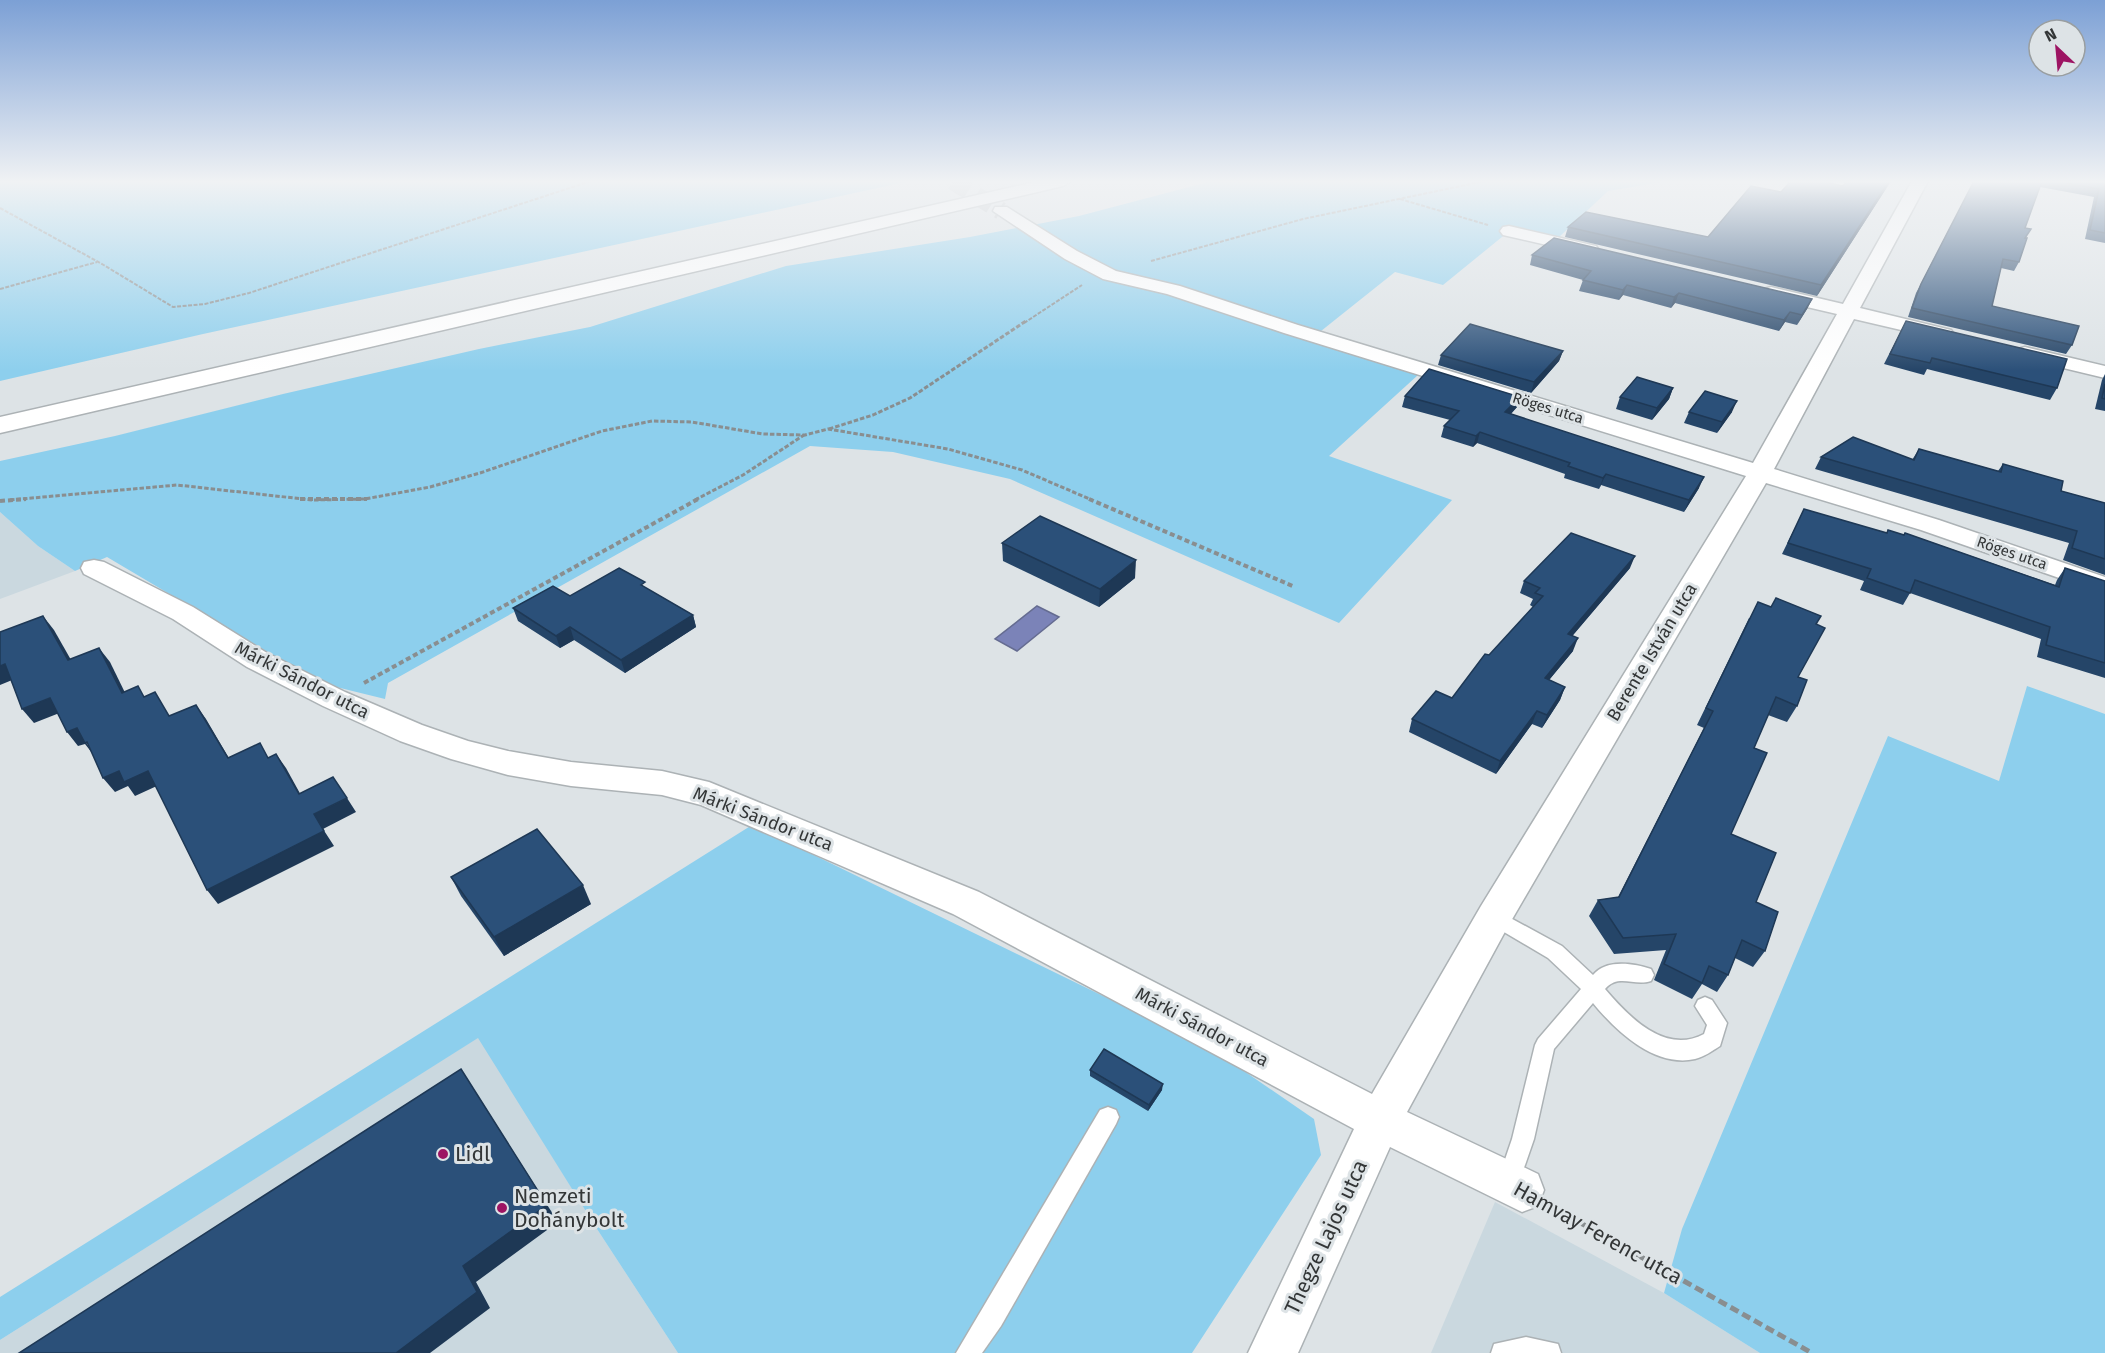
<svg xmlns="http://www.w3.org/2000/svg" width="2105" height="1353" font-family="'Fira Sans',sans-serif">
  <style>
    .built { fill: #cad8df }
    .green { fill: #8dcfed }
    .water { fill: #7b83b8; stroke: #656c91; stroke-width: 1.5 }
    .lines { fill: none; stroke-linecap: round; stroke-linejoin: round }
    .minor-tunnel { stroke: #bbc0c3; stroke-width: 18; stroke-dasharray: 18 9; stroke-linecap: butt }
    .service-casing { stroke: #acb2b5; stroke-width: 3 }
    .minor-casing { stroke: #acb2b5; stroke-width: 3 }
    .motorway-casing { stroke: #acb2b5; stroke-width: 3 }
    .path-far3 { stroke: #898e90; stroke-width: 2; stroke-dasharray: 4 1.5; stroke-linecap: butt }
    .path-far2 { stroke: #898e90; stroke-width: 3; stroke-dasharray: 4.5 2; stroke-linecap: butt }
    .path-far1 { stroke: #898e90; stroke-width: 4; stroke-dasharray: 5 3; stroke-linecap: butt }
    .path { stroke: #898e90; stroke-width: 5; stroke-dasharray: 9 4.5; stroke-linecap: butt }
    .service { fill: #fff; fill-rule: evenodd }
    .minor { fill: #fff; fill-rule: evenodd }
    .motorway { fill: #fff; fill-rule: evenodd }
    .wall { fill: #254568 }
    .shaded-wall { fill: #1e3855 }
    .building { fill: #2b5079; stroke: #1e3855; stroke-width: 1.5 }
    .poi-dot { fill: #9d1463; stroke: #dde3e6; stroke-width: 2 }
    .labels { text-anchor: middle; dominant-baseline: central; stroke-width: 6; stroke-linejoin: round; paint-order: stroke }
    .far-street-label { font-size: 15px; fill: #333637; stroke: #dde3e6 }
    .street-label { font-size: 18px; fill: #333637; stroke: #dde3e6 }
    .near-poi-label { font-size: 21px; fill: #333637; stroke: #dde3e6; text-anchor: start }
    .near-street-label { font-size: 21px; fill: #333637; stroke: #dde3e6 }
  </style>
  <rect width="100%" height="100%" fill="#dde3e6"/>
  <g class="built">
    <path d="M0 512 38 546 75 571 0 599Z"/>
    <path d="M479 1037 597 1229 678 1353H0V1340Z"/>
    <path d="M1495 1202 1664 1293 1760 1353H1431Z"/>
  </g>
  <g class="green">
    <path d="M0 181H910L203 334 0 381Z"/>
    <path d="M1212 181 1662 182 1608 191 1558 238 1513 228 1443 285 1395 272 1311 339 1418 375 1329 456 1452 500 1339 623 1010 479 893 452 810 446 388 683 385 699 320 683 107 557 75 571 38 546 0 512V461L115 436 283 394 479 349 590 327 786 266 970 237 1079 216Z"/>
    <path d="M2027 686 2105 714V1353H1760L1664 1293 1682 1229 1888 736 1999 781Z"/>
    <path d="M752 825 1212 1049 1314 1119 1321 1155 1192 1353H678L597 1229 478 1038 0 1340V1297Z"/>
  </g>
  <path class="water" d="M1037 606 1059 617 1017 651 995 639Z"/>
  <g class="lines">
    <path class="minor-tunnel" d="M953 181 1001 211"/>
    <g class="service-casing">
      <g id="service">
        <path d="M1494 909 1562 946 1593 975C1606 959 1633 963 1651 969L1654 975 1651 981C1634 987 1619 973 1605 989 1629 1017 1665 1055 1704 1034L1707 1025 1695 1006 1698 1000 1705 997 1712 1000 1727 1023 1720 1046C1712 1051 1704 1057 1695 1059 1655 1068 1616 1031 1593 1003L1554 1049 1534 1139 1516 1191 1508 1194 1500 1191 1497 1183 1512 1139 1535 1045 1538 1039 1581 989 1548 958 1487 922 1485 917 1487 912Z"/>
        <path d="M1108 1107 1116 1110 1119 1117 1116 1124 1001 1326 982 1353H956L1100 1110Z"/>
        <path d="M1526 1337 1558 1344 1561 1353H1491L1494 1344Z"/>
      </g>
    </g>
    <g class="minor-casing">
      <g id="minor">
        <path d="M1912 181H1928L1860 308 1951 330 1954 334 1951 338 1944 340 1854 319 1774 469 1939 520 2105 577V594L1921 530 1766 483 1507 928 1407 1112 1538 1174 1544 1190 1538 1206 1522 1212 1390 1147 1298 1353H1248L1354 1129 953 914 701 805 662 795 571 786 508 775 451 759 400 741 323 706 247 667 173 619 84 574 81 568 84 562 94 560 104 562 193 607 267 653 345 692 422 725 468 741 508 751 571 762 662 771 709 782 979 892 1372 1094 1481 906 1746 476 1284 333 1167 294 1103 279 1065 259 993 211 995 207H1007L1077 251 1116 271 1180 286 1298 325 1753 463 1837 314 1764 297 1762 293 1764 289 1771 287 1843 304Z"/>
        <path d="M1509 226 1596 246 1599 250 1596 254 1590 255 1503 235 1500 231 1503 227Z"/>
        <path d="M2025 347 2105 366V378L2018 357 2015 353 2018 349Z"/>
      </g>
    </g>
    <g class="motorway-casing">
      <path id="motorway" d="M1039 181H1071L1063 186 0 433V417Z"/>
    </g>
    <g class="path-far3">
      <path d="M1400 199 1488 225"/>
      <path d="M0 208 102 264 173 307 205 304 249 293 591 181"/>
      <path d="M1151 261 1303 219 1485 181"/>
      <path d="M0 289 97 262"/>
      <path d="M1024 323 1082 285"/>
    </g>
    <g class="path-far2">
      <path d="M829 429 873 415 910 398 1026 321"/>
      <path d="M10 500 177 485 312 500 365 499 430 487 480 473 602 431 652 421 692 422 763 434 805 435 828 429 948 449 1022 470 1092 500"/>
      <path d="M695 500 743 475 804 435"/>
    </g>
    <g class="path-far1">
      <path d="M300 499H367"/>
      <path d="M1089 499 1295 587"/>
      <path d="M0 501 26 499"/>
      <path d="M364 683 698 499"/>
    </g>
    <path class="path" d="M1554 1208 1812 1353"/>
    <use href="#service" class="service"/>
    <use href="#minor" class="minor"/>
    <use href="#motorway" class="motorway"/>
  </g>
  <g class="wall">
    <path d="M1891 181 1817 296 1565 237 1568 227 1708 237 1781 192Z"/>
    <path d="M1974 181H2105V243L2085 239 2094 197 2040 187 2025 228V238L2019 262 2014 271 2001 268 1992 306 2072 345 2066 354 1908 317 1916 293Z"/>
    <path d="M1532 255 1812 299 1807 309 1797 325 1785 322 1779 331 1675 303 1671 308 1623 295 1619 300 1579 291 1583 280 1530 265Z"/>
    <path d="M1906 321 2057 388 2050 400 1927 369 1924 375 1884 364Z"/>
    <path d="M1563 351 1559 361 1531 393 1438 365 1441 355Z"/>
    <path d="M2105 374V411L2095 409 2102 380Z"/>
    <path d="M1673 388 1669 399 1652 420 1616 409 1620 397Z"/>
    <path d="M1405 396 1517 407 1511 414 1699 488 1684 512 1601 485 1599 489 1564 478 1565 474 1477 443 1473 447 1441 437 1444 426 1450 420 1402 407Z"/>
    <path d="M1689 412H1732L1717 433 1684 423Z"/>
    <path d="M1919 449 1998 471 2003 464 2061 491 2105 503V575L2063 560 2069 543 1815 469 1821 457 1912 460Z"/>
    <path d="M1804 509 1886 533 1904 535 1905 533 2055 585 2057 580 2065 568 2105 581V678L2037 657 2041 639 1910 593 1903 605 1860 590 1864 581 1782 554Z"/>
    <path d="M1002 543 1135 578 1099 607 1003 561Z"/>
    <path d="M1630 568 1572 636 1573 651 1549 680 1565 687 1560 700 1542 728 1532 724 1496 774 1409 732 1412 719 1452 698 1533 607 1530 605 1533 599 1520 593 1524 581Z"/>
    <path d="M646 588 693 615 696 627 625 673 574 640 560 648 518 621 513 608 570 596Z"/>
    <path d="M1749 618 1816 624 1798 677 1797 706 1787 722 1768 715 1754 748 1731 834 1756 902 1765 951 1753 967 1735 958 1728 975 1717 992 1702 984 1692 999 1654 980 1666 950 1614 954 1589 916 1598 900 1618 897 1704 728 1697 725Z"/>
    <path d="M451 877 591 904 504 956 461 896Z"/>
    <path d="M1090 1070 1162 1090 1148 1111 1090 1076Z"/>
  </g>
  <g class="shaded-wall">
    <path d="M1889 181H1891L1817 296 1821 285Z"/>
    <path d="M1627 285 1623 295 1619 300 1623 290Z"/>
    <path d="M1679 293 1675 303 1671 308 1674 297Z"/>
    <path d="M1812 299 1807 309 1797 325 1802 315Z"/>
    <path d="M1790 312 1785 322 1779 331 1784 320Z"/>
    <path d="M1563 351 1559 361 1531 393 1534 382Z"/>
    <path d="M1673 388 1669 399 1652 420 1657 408Z"/>
    <path d="M1520 397 1517 407 1502 423 1505 412Z"/>
    <path d="M1737 401 1732 412 1717 433 1722 422Z"/>
    <path d="M1480 432 1477 443 1473 447 1476 436Z"/>
    <path d="M1606 474 1601 485 1599 489 1603 478Z"/>
    <path d="M1704 477 1699 488 1684 512 1689 500Z"/>
    <path d="M1635 556 1630 568 1563 647 1568 634Z"/>
    <path d="M1136 560 1135 578 1099 607 1100 589Z"/>
    <path d="M693 615 696 627 625 673 621 660Z"/>
    <path d="M43 616 54 630 79 674 68 660Z"/>
    <path d="M570 627 574 640 560 648 556 636Z"/>
    <path d="M1578 638 1573 651 1540 691 1545 678Z"/>
    <path d="M99 648 110 662 132 707 122 693Z"/>
    <path d="M5 664 17 678 0 685V666Z"/>
    <path d="M1565 687 1560 700 1542 728 1547 715Z"/>
    <path d="M50 698 62 712 34 723 22 709Z"/>
    <path d="M196 705 206 719 237 772 228 758Z"/>
    <path d="M1537 711 1532 724 1496 774 1500 761Z"/>
    <path d="M77 728 96 758 85 744 78 746 67 732Z"/>
    <path d="M276 754 286 768 308 808 299 794Z"/>
    <path d="M119 771H148L159 785 135 796 128 786 115 792 103 778Z"/>
    <path d="M347 798 356 812 323 829 334 846 218 904 207 890 314 814Z"/>
    <path d="M583 885 591 904 504 956 494 937Z"/>
    <path d="M461 1069 558 1222 476 1282 490 1308 430 1353H396L463 1266Z"/>
    <path d="M1163 1084 1162 1090 1148 1111 1149 1105Z"/>
  </g>
  <g class="building">
    <path d="M1791 181H1820L1843 186 1847 181H1889L1821 285 1568 227 1586 212 1708 237 1751 186 1781 192Z"/>
    <path d="M1974 181H2042L2025 228 2031 229 2025 238H2027L2019 262 2003 259 1992 306 2079 326 2072 345 1912 308 1921 284Z"/>
    <path d="M2056 181H2105V233L2090 230 2099 189Z"/>
    <path d="M1554 238 1812 299 1802 315 1790 312 1784 320 1679 293 1674 297 1627 285 1623 290 1583 280 1591 271 1532 255Z"/>
    <path d="M1906 321 2067 359 2057 388 1932 358 1930 363 1890 354Z"/>
    <path d="M1470 324 1563 351 1534 382 1441 355Z"/>
    <path d="M1429 369 1520 397 1505 412 1704 477 1689 500 1606 474 1603 478 1568 466 1570 463 1480 432 1476 436 1444 426 1459 411 1405 396Z"/>
    <path d="M1637 377 1673 388 1657 408 1620 397Z"/>
    <path d="M2105 384V399L2102 398Z"/>
    <path d="M1705 391 1737 401 1722 422 1689 412Z"/>
    <path d="M1853 437 1914 460 1919 449 2001 472 2003 464 2063 481 2061 491 2105 503V559L2072 548 2077 531 1821 457Z"/>
    <path d="M1804 509 1887 533 1888 530 1904 535 1905 533 2059 587 2065 568 2105 581V663L2046 645 2050 627 1915 580 1910 593 1867 578 1871 569 1788 543Z"/>
    <path d="M1040 516 1136 560 1100 589 1002 543Z"/>
    <path d="M1571 533 1635 556 1568 634 1578 638 1545 678 1565 687 1547 715 1537 711 1500 761 1412 719 1436 691 1452 698 1485 654 1489 655 1543 596 1535 593 1540 588 1524 581Z"/>
    <path d="M619 568 645 582 641 585 693 615 621 660 570 627 556 636 513 608 553 586 570 596Z"/>
    <path d="M1776 598 1821 616 1816 624 1825 628 1798 677 1807 680 1797 706 1776 697 1754 748 1767 753 1731 834 1776 853 1756 902 1778 912 1765 951 1742 940 1728 975 1709 966 1702 983 1664 964 1676 934 1623 938 1598 900 1619 897 1713 711 1706 708 1758 602 1771 607Z"/>
    <path d="M43 616 68 660 99 648 122 693 138 686 144 697 155 692 169 716 196 705 228 758 260 743 268 758 276 754 299 794 333 777 347 798 314 814 324 831 207 890 148 771 124 782 119 771 103 778 87 742 85 743 77 728 67 732 50 698 22 709 5 664 0 666V632Z"/>
    <path d="M537 829 583 885 494 937 451 877Z"/>
    <path d="M1104 1049 1163 1084 1149 1105 1090 1070Z"/>
    <path d="M461 1069 547 1205 463 1266 477 1292 396 1353H19Z"/>
  </g>
  <linearGradient id="sky" x2="0" y2="1"><stop stop-color="#7ca0d5"/><stop offset="0.49" stop-color="#f0f2f4"/><stop offset="1" stop-color="#f0f2f4" stop-opacity="0"/></linearGradient>
  <rect width="2105" height="371" fill="url(#sky)"/>
  <g class="poi-dot">
    <circle cx="443" cy="1154" r="6"/>
    <circle cx="502" cy="1208" r="6"/>
  </g>
  <g class="labels">
    <g class="far-street-label">
      <text transform="translate(1548 408) rotate(17)">Röges utca</text>
      <text transform="translate(2012 553) rotate(19)">Röges utca</text>
    </g>
    <g class="street-label">
      <text transform="translate(1652 652) rotate(-59)">Berente István utca</text>
      <text transform="translate(302 680) rotate(27)">Márki Sándor utca</text>
      <text transform="translate(763 819) rotate(21)">Márki Sándor utca</text>
      <text transform="translate(1202 1027) rotate(28)">Márki Sándor utca</text>
    </g>
    <g class="near-poi-label">
      <text x="455" y="1154">Lidl</text>
      <text x="514" y="1196">Nemzeti<tspan x="514" dy="24">Dohánybolt</tspan></text>
    </g>
    <g class="near-street-label">
      <text transform="translate(1598 1233) rotate(29)">Hamvay Ferenc utca</text>
      <text transform="translate(1326 1237) rotate(-65)">Thegze Lajos utca</text>
    </g>
  </g>
  <g transform="translate(2057 48) rotate(334)"><circle r="28" fill="#dde3e6" stroke="#999ea0" stroke-width="1.5"/>
  <path d="M0-4.5L10 22L0 15L-10 22Z" fill="#9d1463"/>
  <text y="-9" font-size="16" font-weight="bold" text-anchor="middle" fill="#333637">N</text>
  </g>
</svg>
